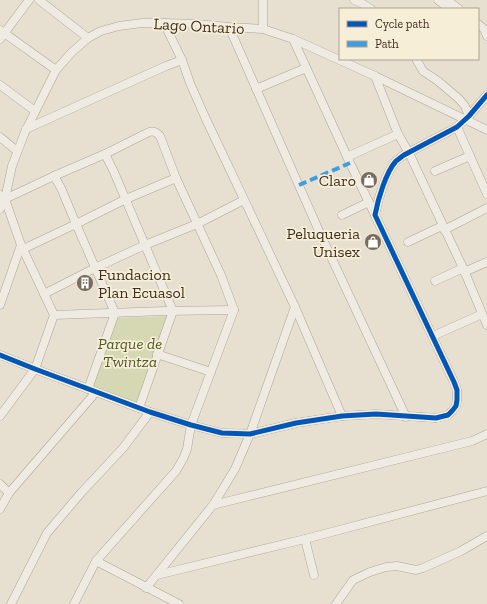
<svg xmlns="http://www.w3.org/2000/svg" width="487" height="604" font-family="'Zilla Slab',serif">
  <style>
    .green { fill: #d6d7b3 }
    .lines { fill: none; stroke-linecap: round; stroke-linejoin: round }
    .minor-casing { stroke: #ada599; stroke-width: 9 }
    .minor { stroke: #efebe3; stroke-width: 8 }
    .quiet { stroke: #3f9de0; stroke-width: 4; stroke-dasharray: 8 4; stroke-linecap: butt }
    .cycleway-casing { stroke: #f7eed8; stroke-width: 8 }
    .cycleway { stroke: #0057b8; stroke-width: 5 }
    .labels { text-anchor: middle; dominant-baseline: central; stroke-width: 3.5; stroke-linejoin: round; paint-order: stroke }
    .street-label { font-size: 16px; fill: #3d2e20; stroke: #f7eed8 }
    .poi-label { font-size: 16px; fill: #3d2e20; stroke: #f7eed8; text-anchor: end }
    .park-label { font-size: 16px; font-style: italic; fill: #4d5a26; stroke: #f7eed8 }
  </style>
  <rect width="100%" height="100%" fill="#e7e0d1"/>
  <path class="green" d="M169 316 138 403 92 387 117 318Z"/>
  <g class="lines">
    <g class="minor-casing">
      <g id="minor">
        <path d="M39 0 88 38"/>
        <path d="M354 0 363 4 371 9"/>
        <path d="M438 0 449 9"/>
        <path d="M447 0 459 9"/>
        <path d="M164 23 182 60 190 83 205 117 295 307 342 416"/>
        <path d="M478 24 484 29 487 36"/>
        <path d="M229 27 319 231 406 417"/>
        <path d="M263 29V0"/>
        <path d="M0 30 56 70"/>
        <path d="M0 39 29 0"/>
        <path d="M293 39 350 163 375 215"/>
        <path d="M416 59 423 71 438 81 459 99 465 106 469 116"/>
        <path d="M375 76 398 134 409 153 463 268 487 325"/>
        <path d="M0 85 35 111"/>
        <path d="M256 89 306 68"/>
        <path d="M457 127 487 194"/>
        <path d="M26 129 166 66 182 60"/>
        <path d="M0 137 17 151"/>
        <path d="M105 154 114 172 173 311 139 408"/>
        <path d="M347 157 398 134"/>
        <path d="M435 171 470 156"/>
        <path d="M54 176 61 188 76 224 115 313 88 389"/>
        <path d="M0 195 5 199 21 245 54 315 35 369 0 416"/>
        <path d="M5 199 54 176 105 154 147 133C153 130 156 132 160 136L176 178 221 275 234 310 191 425 187 449 183 459 176 471 96 561 74 604"/>
        <path d="M0 209 5 199 12 166 25 132 56 70 71 53 88 38 101 31 119 26 142 23H164L196 24 229 27 263 29 293 39 375 76 487 130"/>
        <path d="M342 215 369 202"/>
        <path d="M444 230 487 208"/>
        <path d="M408 242 442 226"/>
        <path d="M23 249 76 224 126 199 176 178"/>
        <path d="M464 272 487 262"/>
        <path d="M435 281 463 268"/>
        <path d="M44 294 95 268 145 245 197 224 244 200"/>
        <path d="M0 305 21 245"/>
        <path d="M54 315 165 311 234 310"/>
        <path d="M433 336 482 314"/>
        <path d="M157 354 211 372"/>
        <path d="M0 355 35 369 150 412 191 425 222 433 250 434 296 423 342 416 376 414 436 418 448 415 452 411 456 406 457 400V390L454 382 375 215C378 199 386 172 396 161 399 159 401 157 404 155L457 127 469 116 487 95"/>
        <path d="M0 484 9 493"/>
        <path d="M213 505 472 441 487 434"/>
        <path d="M0 509 9 493 96 392"/>
        <path d="M305 539 314 575"/>
        <path d="M96 561 179 604"/>
        <path d="M157 575 309 538 487 491"/>
        <path d="M146 588 213 505 235 469 250 434 295 307"/>
        <path d="M11 604 47 533 81 493 123 448 150 412"/>
        <path d="M336 604 353 580 370 572 386 567 397 566 416 570 423 568 461 551 487 536"/>
      </g>
    </g>
    <use href="#minor" class="minor"/>
    <path class="quiet" d="M299 185 350 163"/>
    <g class="cycleway-casing">
      <path id="cycleway" d="M0 355 35 369 150 412 191 425 222 433 250 434 296 423 342 416 376 414 436 418 448 415 452 411 456 406 457 400V390L454 382 375 215C378 199 386 172 396 161 399 159 401 157 404 155L457 127 469 116 487 95"/>
    </g>
    <use href="#cycleway" class="cycleway"/>
  </g>
  <defs>
    <g id="shop-disc" transform="scale(0.9)"><circle r="9.5" fill="#786c5e" stroke="#f7eed8"/><path d="M-5-2.5h2.3a2.7 3.5 0 0 1 5.4 0H5L5.5 6h-11ZM-1.5-2.5h3a1.5 2.3 0 0 0-3 0Z" fill="#fff"/></g>
    <g id="building-disc" transform="scale(0.9)"><circle r="9.5" fill="#786c5e" stroke="#f7eed8"/><path d="M-4-6H4V6H1V3H-1V6H-4ZM-2.5-4.3h1.7v1.8h-1.7ZM.8-4.3h1.7v1.8H.8ZM-2.5-1h1.7V.8h-1.7ZM.8-1h1.7V.8H.8Z" fill="#fff"/></g>
  </defs>
  <g fill-rule="evenodd">
    <use href="#shop-disc" x="369" y="180"/>
    <use href="#shop-disc" x="373" y="242"/>
    <use href="#building-disc" x="85" y="283"/>
  </g>
  <g class="labels">
    <g class="street-label">
      <text transform="translate(199 26) rotate(3)">Lago Ontario</text>
    </g>
    <g class="poi-label">
      <text x="356" y="180">Claro</text>
      <text x="360" y="233">Peluqueria<tspan x="360" dy="18">Unisex</tspan></text>
      <text x="98" y="274" text-anchor="start">Fundacion<tspan x="98" dy="18">Plan Ecuasol</tspan></text>
    </g>
    <g class="park-label">
      <text x="130" y="343">Parque de<tspan x="130" dy="18">Twintza</tspan></text>
    </g>
  </g>
  <rect x="339" y="8" width="140" height="52" fill="#f7eed8" stroke="#ada18e"/>
  <rect x="347" y="21" width="20" height="6" fill="#0057b8" stroke="#ada18e"/>
  <text x="375" y="28" font-size="12" fill="#3d2e20">Cycle path</text>
  <rect x="347" y="41" width="20" height="6" fill="#3f9de0" stroke="#ada18e"/>
  <text x="375" y="48" font-size="12" fill="#3d2e20">Path</text>
</svg>
